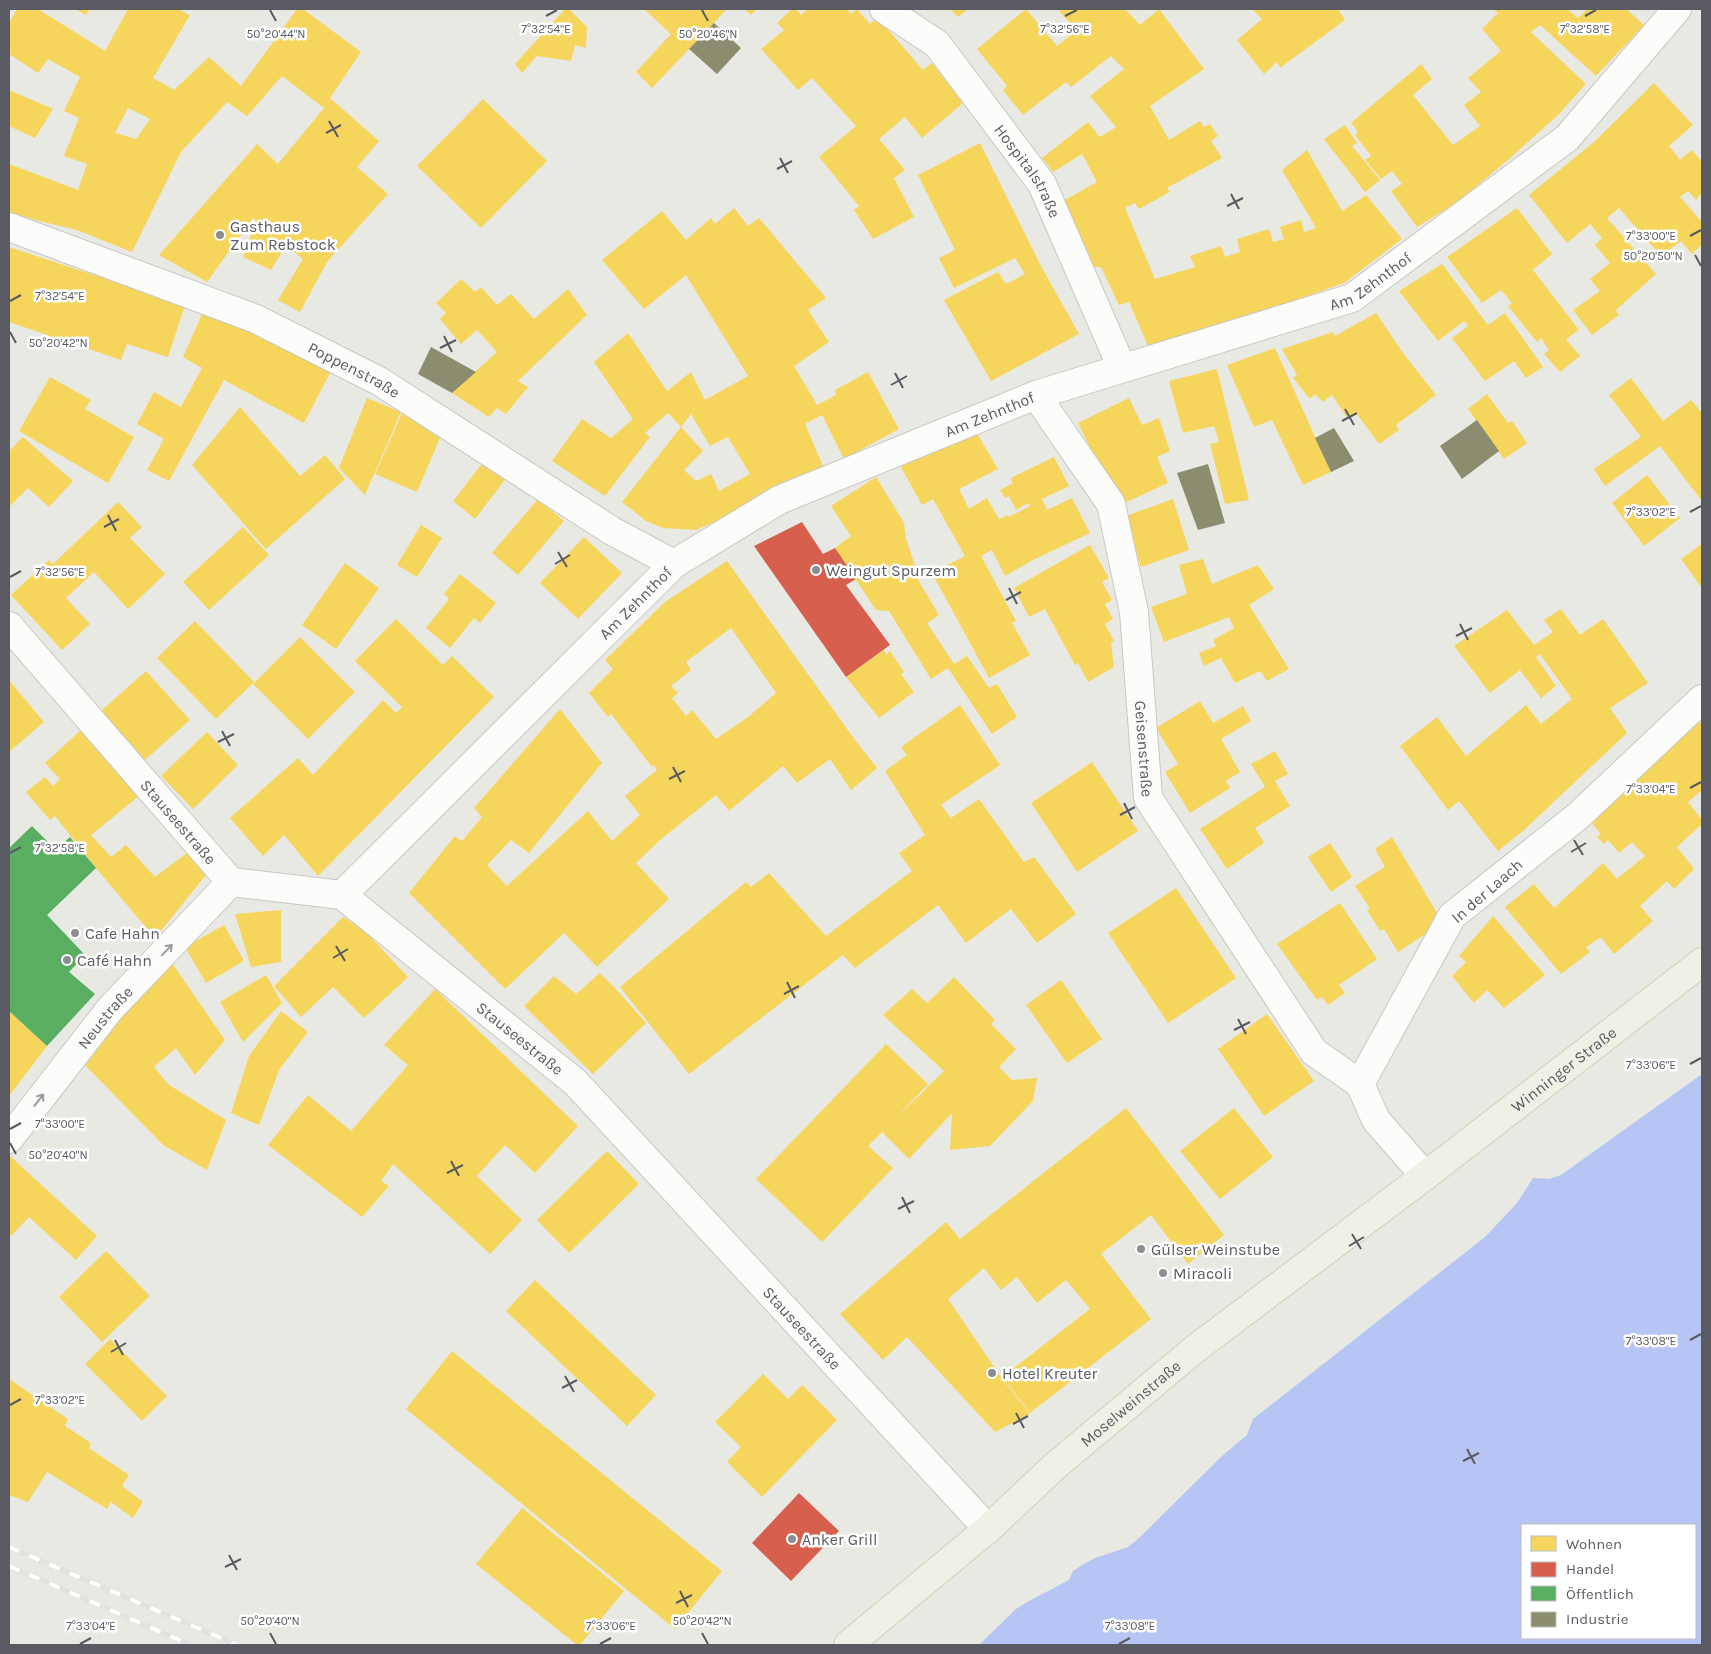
<svg xmlns="http://www.w3.org/2000/svg" width="1711" height="1654" font-family="Karla,sans-serif">
  <style>
    .water { fill: #b7c5f4; fill-rule: evenodd }
    .homes { fill: #f6d55c; fill-rule: evenodd }
    .shops { fill: #d6604d }
    .public { fill: #5aae61 }
    .industry { fill: #8c8c6e }
    .lines { fill: none; stroke-linecap: round; stroke-linejoin: round }
    .street-casing { stroke: #c7c7c6; stroke-width: 30 }
    .primary-casing { stroke: #cfd1b2; stroke-width: 30 }
    .street { stroke: #fcfcfb; stroke-width: 28 }
    .primary { stroke: #eff1e7; stroke-width: 28 }
    .rail-casing { stroke: #e2e2e1; stroke-width: 5.5 }
    .rail { stroke: #fff; stroke-width: 4; stroke-dasharray: 11; stroke-linecap: butt }
    .oneway { stroke: #9b9b9f }
    .ticks { fill: none; stroke: #5a5b62; stroke-width: 2 }
    .poi-dot { fill: #8c8d90; stroke: #fff; stroke-width: 2 }
    .labels { text-anchor: middle; dominant-baseline: central; stroke-width: 5; stroke-linejoin: round; paint-order: stroke }
    .street-label { font-size: 16px; fill: #5a5b62; stroke: #fff }
    .poi-label { font-size: 16px; fill: #5a5b62; stroke: #fff; text-anchor: start }
    .ticks-label { font-size: 12px; text-anchor: middle; fill: #5a5b62; stroke: #fff; stroke-width: 5; stroke-linejoin: round; paint-order: stroke }
  </style>
  <rect width="100%" height="100%" fill="#e9e9e4"/>
  <path class="water" d="M1702 1074V1645H979L1016 1609 1027 1602 1069 1580 1073 1571 1084 1564 1095 1558 1128 1547 1139 1538 1222 1456 1247 1435 1253 1419 1485 1237 1517 1203 1533 1178 1549 1179 1561 1175ZM1522 1525H1695V1638H1522Z"/>
  <g class="homes">
    <path d="M17 9H38L105 51 127 11 124 9H178L190 15 153 78 174 90 209 57 241 86 297 9H303L361 52 330 98 379 141 357 167 388 194 327 262 300 312 278 300 303 259 286 245 271 270 243 257 256 220 253 218 207 282 159 255 257 144 278 164 324 108 282 76 247 116 227 102 181 152 132 252 77 230 35 220 9 212V164L78 190 87 164 64 156 79 118 64 111 80 77 48 59 38 73 9 54V23ZM128 108 150 119 136 139 115 133Z"/>
    <path d="M75 9H90L86 15Z"/>
    <path d="M565 9H569L587 27 586 48 575 45 571 61 537 56 522 73 515 64Z"/>
    <path d="M644 9H727L652 88 636 72 671 34Z"/>
    <path d="M744 9H757L751 15Z"/>
    <path d="M792 9H796L801 15 808 9H847L851 14 857 9 870 24 877 17 923 70 932 63 963 103 922 138 905 117 879 139 905 170 894 178 914 217 873 239 854 210 859 206 819 157 856 126 812 78 798 90 761 49 784 30 777 23Z"/>
    <path d="M950 9H968L958 17Z"/>
    <path d="M1026 9 1057 46 1077 30 1059 11 1062 9H1125L1140 25 1159 9 1204 69 1150 106 1169 140 1200 121 1204 127 1210 124 1218 136 1211 141 1222 158 1167 188 1170 192 1139 209 1135 203 1125 208 1155 279 1195 267 1190 256 1221 246 1225 257 1240 252 1237 239 1269 229 1273 242 1284 239 1280 227 1301 220 1304 232 1316 228 1282 170 1307 150 1342 211 1366 195 1402 239 1344 283 1293 301 1148 346 1129 302 1119 305 1101 267H1093L1063 201 1097 182 1082 154 1053 172 1042 158 1088 122 1100 137 1116 127 1090 96 1124 69 1111 56 1071 87 1066 82 1023 115 1003 90 1007 86 977 49Z"/>
    <path d="M1252 9H1338L1345 20 1280 68 1277 62 1264 74 1237 40 1262 19Z"/>
    <path d="M1493 9H1567L1578 18 1587 9H1626L1644 25 1596 76 1540 25 1531 32 1586 84 1558 115 1508 160 1456 203 1417 227 1391 191 1402 184 1392 171 1381 179 1365 160 1371 156 1355 135 1358 132 1351 123 1421 64 1432 79 1413 95 1453 145 1480 126 1464 105 1481 92 1468 78 1501 51 1482 29 1498 13Z"/>
    <path d="M1654 83 1693 125 1669 146 1680 160 1692 150 1702 162V193L1696 200 1688 191 1680 197 1702 222V244L1692 254 1681 241 1661 256 1619 208 1607 218 1656 274 1616 310 1619 315 1592 335 1573 310 1600 291 1590 279 1610 263 1595 245 1602 238 1590 224 1567 243 1529 195 1594 142Z"/>
    <path d="M9 90 53 109 35 138 9 126Z"/>
    <path d="M483 99 547 161 481 228 417 166Z"/>
    <path d="M1345 125 1357 143 1352 146 1380 180 1365 192 1324 139Z"/>
    <path d="M980 143 1041 266 1079 334 991 381 944 300 998 272 1006 284 1025 274 1015 258 954 288 939 258 955 250 918 175Z"/>
    <path d="M734 208 748 226 759 218 826 298 808 310 829 342 794 366 817 405 836 395 835 390 868 372 899 429 844 459 822 415 805 424 826 473 696 530 663 528 646 521 622 502 681 427 703 451 684 470 696 481 711 474 719 491 750 474 728 437 710 446 691 414 681 427 668 413 645 433 650 437 605 496 552 461 582 419 611 438 633 419 594 362 628 333 667 391 691 372 705 400 748 376 686 275 644 309 602 260 662 211 686 240 711 218 715 224Z"/>
    <path d="M1517 208 1552 254 1533 270 1579 330 1566 339 1580 356 1560 372 1544 354 1549 350 1541 338 1537 342 1508 306 1512 303 1501 290 1482 303 1447 257Z"/>
    <path d="M9 247 185 305 168 357 127 344 121 360 9 322Z"/>
    <path d="M1442 264 1488 325 1505 313 1543 367 1526 378 1514 361 1485 381 1452 338 1468 326 1464 321 1438 341 1399 291Z"/>
    <path d="M461 279 475 292 481 287 497 305 511 294 534 319 568 289 587 315 518 381 528 387 506 414 497 408 489 417 452 393 497 352 477 330 461 344 440 319 446 313 436 303Z"/>
    <path d="M203 312 251 330 330 373 304 423 224 380 169 481 147 470 164 439 137 424 154 392 181 407 202 368 183 357Z"/>
    <path d="M1376 313 1403 353 1436 395 1396 425 1399 430 1379 444 1356 413 1348 419 1332 395 1323 402 1315 394 1310 399 1293 378 1297 375 1282 349 1333 332 1335 336Z"/>
    <path d="M1275 348 1331 472 1303 485 1272 420 1254 427 1227 365Z"/>
    <path d="M1217 369 1249 500 1225 504 1210 444 1219 442 1214 426 1183 433 1169 381Z"/>
    <path d="M50 377 91 400 85 409 134 437 108 483 19 431Z"/>
    <path d="M1631 378 1663 421 1691 400 1702 413V501L1660 446 1605 486 1594 469 1641 437 1609 395Z"/>
    <path d="M1487 394 1508 423 1512 421 1527 443 1504 459 1468 409Z"/>
    <path d="M367 398 401 412 365 495 339 468Z"/>
    <path d="M1129 398 1142 425 1159 418 1170 451 1157 457 1168 483 1118 506 1078 423Z"/>
    <path d="M240 407 300 476 325 455 345 479 266 549 192 465Z"/>
    <path d="M402 413 443 431 417 492 375 474Z"/>
    <path d="M972 425 998 469 959 489 969 509 987 498 999 519 1008 515 1009 517 1030 506 1028 503 1016 510 1009 496 1005 498 1000 490 1013 483 1011 478 1054 457 1069 486 1042 499 1047 510 1072 498 1090 533 1033 560 1005 576 992 550 981 556 1016 621 1012 623 1030 655 989 678 932 573 965 556 933 499 922 505 898 462Z"/>
    <path d="M23 437 73 481 49 507 28 488 9 507V451Z"/>
    <path d="M485 460 507 477 475 519 453 501Z"/>
    <path d="M1647 475 1680 518 1644 546 1612 503Z"/>
    <path d="M876 477 904 523 906 539 917 571V578L939 615 927 623 954 664 967 656 989 688 997 684 1017 717 992 734 948 668 931 679 889 611 876 610 835 548 851 536 831 506Z"/>
    <path d="M538 499 564 521 518 575 492 553Z"/>
    <path d="M1173 499 1189 550 1141 567 1126 516Z"/>
    <path d="M118 502 142 527 130 538 165 574 128 609 94 572 66 598 90 624 62 650 11 595 49 560 53 564Z"/>
    <path d="M421 525 442 538 417 577 397 565Z"/>
    <path d="M243 527 269 555 209 610 183 582Z"/>
    <path d="M584 537 622 573 578 619 540 583Z"/>
    <path d="M1702 544V588L1681 559Z"/>
    <path d="M1090 545 1109 578 1102 582 1112 600 1105 604 1113 619 1105 624 1114 641 1111 643 1114 667 1088 682 1078 663 1075 665 1045 609 1029 617 1014 588Z"/>
    <path d="M1203 559 1212 584 1258 565 1274 589 1249 605 1289 669 1267 681 1260 671 1235 683 1221 658 1204 666 1199 653 1216 646 1213 640 1234 628 1229 617 1164 642 1151 607 1187 594 1179 565Z"/>
    <path d="M727 561 855 740 877 768 851 790 830 759 797 783 783 766 729 811 716 795 660 840 636 863 669 899 597 967 564 933 505 989 409 893 455 836 462 841 482 817 474 808 560 709 602 763 529 853 511 840 487 865 507 886 588 811 612 841 640 815 625 796 657 770 654 765 652 767 611 714 608 717 589 693 613 669 605 660 665 602ZM731 628 776 693 748 717 716 739 692 710 686 716 672 698 678 693 671 686 691 670 686 662Z"/>
    <path d="M345 563 379 588 336 649 302 625Z"/>
    <path d="M460 574 496 603 480 623 474 618 450 648 426 628 449 599 444 594Z"/>
    <path d="M1561 609 1580 635 1603 619 1648 683 1610 708 1627 733 1523 831 1498 851 1459 801 1448 810 1400 746 1437 717 1466 756 1526 705 1541 724 1572 699 1540 654 1536 657 1556 686 1541 698 1520 670 1490 693 1454 646 1507 610 1534 645 1553 632 1544 620Z"/>
    <path d="M396 619 443 665 452 656 494 697 318 876 284 835 263 856 230 818 298 758 313 775 383 700 396 713 402 707 355 661Z"/>
    <path d="M195 621 254 682 216 719 157 658Z"/>
    <path d="M300 637 355 692 308 739 253 684Z"/>
    <path d="M884 650 886 655 890 651 904 672 901 674 914 692 879 718 846 677Z"/>
    <path d="M146 671 190 720 145 760 101 711Z"/>
    <path d="M9 680 44 722 9 752Z"/>
    <path d="M1200 701 1213 723 1243 706 1251 721 1221 739 1240 772 1226 781 1230 788 1190 813 1165 772 1178 764 1156 728Z"/>
    <path d="M960 705 1000 765 941 805 951 818 979 799 1024 862 1034 857 1076 914 1037 943 1011 909 966 943 938 905 855 968 843 955 689 1074 620 987 746 882 751 887 769 873 826 936 912 871 899 853 925 835 885 771 907 755 901 747Z"/>
    <path d="M1702 721V790L1688 802 1702 820V824L1677 847 1694 869 1674 889 1667 881 1640 906 1653 921 1614 954 1601 937 1586 947 1590 952 1561 974 1505 907 1534 884 1554 908 1603 863 1617 879 1645 856 1632 842 1619 853 1608 840 1604 844 1597 837 1601 834 1589 820 1677 739Z"/>
    <path d="M81 730 139 796 91 835 111 857 126 845 155 877 187 853 206 875 155 938 96 868 55 816 50 820 26 792 45 777 53 786 60 779 45 763Z"/>
    <path d="M207 732 238 765 193 809 161 776Z"/>
    <path d="M1275 751 1288 774 1275 781 1290 806 1255 828 1264 843 1227 869 1200 829 1265 787 1251 764Z"/>
    <path d="M1092 762 1138 831 1077 872 1031 803Z"/>
    <path d="M1392 837 1437 913 1427 933 1398 952 1384 929 1380 931 1367 910 1370 908 1355 886 1385 867 1375 849Z"/>
    <path d="M1330 843 1352 877 1331 892 1308 857Z"/>
    <path d="M1176 888 1236 978 1168 1023 1108 933Z"/>
    <path d="M1340 903 1377 959 1339 985 1345 993 1328 1005 1322 997 1317 1000 1277 944Z"/>
    <path d="M281 910V962L251 967 235 914Z"/>
    <path d="M1493 916 1545 975 1504 1008 1487 990 1474 1003 1452 976 1466 962 1459 956Z"/>
    <path d="M343 917 364 930 408 977 364 1018 333 987 301 1017 274 986Z"/>
    <path d="M224 925 244 961 206 983 185 947Z"/>
    <path d="M172 963 225 1040 195 1075 176 1048 154 1067 169 1085 226 1120 207 1170 163 1145 82 1062 113 1017Z"/>
    <path d="M600 973 615 988 646 1023 593 1074 524 1006 554 976 576 994Z"/>
    <path d="M266 975 282 1003 243 1042 220 1002Z"/>
    <path d="M954 977 995 1020 991 1024 1016 1049 999 1067 1012 1080 1037 1078 1033 1101 990 1146 950 1150 952 1113 909 1159 882 1132 868 1146 893 1168 822 1242 756 1179 886 1044 928 1084 895 1119 944 1071 883 1015 912 989 927 1003Z"/>
    <path d="M1061 980 1102 1039 1067 1063 1026 1005Z"/>
    <path d="M435 989 578 1126 535 1173 505 1145 477 1176 522 1220 490 1254 393 1164 381 1181 389 1186 362 1217 268 1145 308 1095 351 1131 408 1065 384 1045Z"/>
    <path d="M9 1011 47 1046 9 1096Z"/>
    <path d="M281 1011 308 1032 279 1070 259 1125 231 1113 249 1056Z"/>
    <path d="M1267 1014 1314 1081 1264 1116 1218 1049Z"/>
    <path d="M1126 1108 1224 1235 1188 1264 1151 1215 1101 1254 1151 1319 1030 1413 1002 1377 1090 1309 1066 1280 1037 1303 1017 1277 1001 1290 984 1268 948 1299 1001 1377 1030 1414 995 1432 907 1337 883 1360 840 1314 946 1222 960 1239Z"/>
    <path d="M1234 1108 1273 1157 1220 1199 1180 1151Z"/>
    <path d="M607 1151 639 1184 569 1253 537 1220Z"/>
    <path d="M9 1155 97 1236 76 1260 29 1217 9 1238Z"/>
    <path d="M106 1251 150 1296 102 1342 59 1297Z"/>
    <path d="M535 1280 656 1395 627 1426 506 1311Z"/>
    <path d="M110 1339 167 1396 142 1421 85 1364Z"/>
    <path d="M452 1351 722 1571 675 1629 406 1409Z"/>
    <path d="M763 1374 788 1399 802 1385 837 1420 762 1497 727 1462 741 1447 715 1422Z"/>
    <path d="M9 1379 68 1419 65 1426 91 1443 89 1448 129 1475 122 1486 143 1502 133 1518 111 1502 107 1509 47 1472 28 1502 9 1495Z"/>
    <path d="M522 1508 624 1591 580 1645H577L476 1564Z"/>
  </g>
  <g class="shops">
    <path d="M802 522 823 554 835 548 856 579 846 585 890 645 846 677 754 546Z"/>
    <path d="M799 1493 839 1531 791 1581 752 1543Z"/>
  </g>
  <path class="public" d="M32 826 56 850 70 837 96 868 47 915 85 955 69 972 95 994 47 1046 9 1011V848Z"/>
  <g class="industry">
    <path d="M714 23 741 48 717 74 689 49Z"/>
    <path d="M431 347 476 372 452 393 418 374Z"/>
    <path d="M1477 420 1499 451 1462 479 1440 446Z"/>
    <path d="M1334 428 1354 461 1331 472 1315 438Z"/>
    <path d="M1208 464 1225 523 1198 530 1177 473Z"/>
  </g>
  <g class="lines">
    <g class="street-casing">
      <g id="street">
        <path id="s1" d="M884 9 937 44 1042 184 1122 368"/>
        <path id="s2" d="M9 227 256 319 379 381 612 531 674 564"/>
        <path id="s3" d="M1036 395 1111 504 1134 612 1148 798 1314 1052 1360 1084"/>
        <path id="s4" d="M9 626 231 882 342 895 575 1082 988 1529"/>
        <path id="s5" d="M342 895 674 564 779 500 1036 395 1352 298 1567 138 1677 9"/>
        <path id="s6" d="M9 1139 110 1009 231 882"/>
        <path d="M1425 1176 1376 1120 1360 1084 1452 916 1578 816 1702 699"/>
      </g>
    </g>
    <g class="primary-casing">
      <g id="primary">
        <path id="s7" d="M848 1645 988 1529 1055 1466 1195 1349 1425 1176 1702 962"/>
      </g>
    </g>
    <use href="#street" class="street"/>
    <use href="#primary" class="primary"/>
    <g class="rail-casing">
      <g id="rail">
        <path d="M9 1547 237 1645"/>
        <path d="M9 1566 191 1645"/>
      </g>
    </g>
    <use href="#rail" class="rail"/>
  </g>
  <defs><path id="oneway-shaft" d="M-6 0H5M1.5-3L5.5 0L1.5 3" fill="none" stroke-width="1.6" stroke-linecap="round" stroke-linejoin="round" transform="scale(1.25)"/></defs>
  <g class="oneway">
    <use href="#oneway-shaft" transform="translate(167 950) rotate(-46)"/>
    <use href="#oneway-shaft" transform="translate(39 1100) rotate(-52)"/>
  </g>
  <path class="ticks" d="M270 10 276 21M702 10 708 21M546 16 557 10M1065 16 1077 10M1585 16 1596 10M329 121 338 137M326 133 341 125M780 158 788 173M777 169 792 161M1231 194 1239 209M1227 206 1243 198M1690 236 1701 230M1695 255 1701 266M10 301 21 295M10 332 16 343M444 336 452 352M440 348 456 340M895 373 903 388M891 385 907 376M1345 409 1354 425M1342 421 1357 413M1690 512 1701 506M108 515 116 531M104 527 119 519M558 552 567 567M555 564 570 555M10 577 21 571M1009 588 1017 604M1006 600 1021 592M1460 624 1468 640M1456 636 1472 628M222 731 230 746M218 742 234 734M673 767 681 782M669 779 685 771M1690 788 1701 782M1124 803 1132 819M1120 815 1135 807M1574 840 1583 855M1571 852 1586 843M10 853 21 847M336 946 345 961M333 958 348 949M787 982 795 998M784 994 799 986M1238 1019 1246 1034M1234 1030 1250 1022M1690 1064 1701 1058M10 1129 21 1123M10 1143 16 1154M451 1161 459 1176M447 1173 463 1165M902 1197 910 1213M898 1209 914 1201M1352 1234 1361 1249M1349 1246 1364 1237M115 1340 123 1355M1690 1340 1701 1334M111 1352 126 1343M565 1376 574 1392M562 1388 577 1380M10 1405 21 1399M1016 1413 1024 1428M1013 1424 1028 1416M1467 1449 1475 1464M1463 1461 1479 1453M229 1555 237 1570M225 1567 241 1559M680 1591 688 1607M676 1603 692 1595M270 1633 276 1644M702 1633 708 1644M80 1644 91 1638M600 1644 611 1638M1119 1644 1130 1638"/>
  <g class="poi-dot">
    <circle cx="220" cy="235" r="5"/>
    <circle cx="816" cy="570" r="5"/>
    <circle cx="75" cy="933" r="5"/>
    <circle cx="67" cy="960" r="5"/>
    <circle cx="1141" cy="1249" r="5"/>
    <circle cx="1163" cy="1273" r="5"/>
    <circle cx="992" cy="1373" r="5"/>
    <circle cx="792" cy="1539" r="5"/>
  </g>
  <g class="labels">
    <g class="street-label">
      <text stroke="none"><textPath href="#s1" startOffset="220">Hospitalstraße</textPath></text>
      <text stroke="none"><textPath href="#s5" startOffset="1224">Am Zehnthof</textPath></text>
      <text stroke="none"><textPath href="#s2" startOffset="374">Poppenstraße</textPath></text>
      <text stroke="none"><textPath href="#s5" startOffset="819">Am Zehnthof</textPath></text>
      <text stroke="none"><textPath href="#s5" startOffset="414">Am Zehnthof</textPath></text>
      <text stroke="none"><textPath href="#s3" startOffset="380">Geisenstraße</textPath></text>
      <text stroke="none"><textPath href="#s4" startOffset="259">Stauseestraße</textPath></text>
      <text transform="translate(1487 891) rotate(-41)">In der Laach</text>
      <text stroke="none"><textPath href="#s6" startOffset="155">Neustraße</textPath></text>
      <text stroke="none"><textPath href="#s4" startOffset="679">Stauseestraße</textPath></text>
      <text stroke="none"><textPath href="#s7" startOffset="919">Winninger Straße</textPath></text>
      <text stroke="none"><textPath href="#s4" startOffset="1084">Stauseestraße</textPath></text>
      <text stroke="none"><textPath href="#s7" startOffset="372">Moselweinstraße</textPath></text>
    </g>
    <g class="poi-label">
      <text x="230" y="226">Gasthaus<tspan x="230" dy="18">Zum Rebstock</tspan></text>
      <text x="826" y="570">Weingut Spurzem</text>
      <text x="85" y="933">Cafe Hahn</text>
      <text x="77" y="960">Café Hahn</text>
      <text x="1151" y="1249">Gülser Weinstube</text>
      <text x="1173" y="1273">Miracoli</text>
      <text x="1002" y="1373">Hotel Kreuter</text>
      <text x="802" y="1539">Anker Grill</text>
    </g>
  </g>
  <g class="ticks-label">
    <text x="1065" y="33">7°32'56"E</text>
    <text x="1585" y="33">7°32'58"E</text>
    <text x="546" y="33">7°32'54"E</text>
    <text x="276" y="38">50°20'44"N</text>
    <text x="708" y="38">50°20'46"N</text>
    <text x="1651" y="240">7°33'00"E</text>
    <text x="1653" y="260">50°20'50"N</text>
    <text x="60" y="300">7°32'54"E</text>
    <text x="58" y="347">50°20'42"N</text>
    <text x="1651" y="516">7°33'02"E</text>
    <text x="60" y="576">7°32'56"E</text>
    <text x="1651" y="793">7°33'04"E</text>
    <text x="60" y="852">7°32'58"E</text>
    <text x="1651" y="1069">7°33'06"E</text>
    <text x="60" y="1128">7°33'00"E</text>
    <text x="58" y="1159">50°20'40"N</text>
    <text x="1651" y="1345">7°33'08"E</text>
    <text x="60" y="1404">7°33'02"E</text>
    <text x="270" y="1625">50°20'40"N</text>
    <text x="702" y="1625">50°20'42"N</text>
    <text x="91" y="1630">7°33'04"E</text>
    <text x="611" y="1630">7°33'06"E</text>
    <text x="1130" y="1630">7°33'08"E</text>
  </g>
  <rect width="1711" height="1654" fill="none" stroke="#5a5b62" stroke-width="20"/>
  <rect x="1521" y="1524" width="175" height="115" fill="#ffffff" stroke="#bdbdc0"/>
  <rect x="1531" y="1536" width="25" height="15" fill="#f6d55c" stroke="#bdbdc0"/>
  <text x="1566" y="1549" font-size="15" fill="#5a5b62">Wohnen</text>
  <rect x="1531" y="1562" width="25" height="15" fill="#d6604d" stroke="#bdbdc0"/>
  <text x="1566" y="1574" font-size="15" fill="#5a5b62">Handel</text>
  <rect x="1531" y="1586" width="25" height="15" fill="#5aae61" stroke="#bdbdc0"/>
  <text x="1566" y="1599" font-size="15" fill="#5a5b62">Öffentlich</text>
  <rect x="1531" y="1612" width="25" height="15" fill="#8c8c6e" stroke="#bdbdc0"/>
  <text x="1566" y="1624" font-size="15" fill="#5a5b62">Industrie</text>
</svg>
